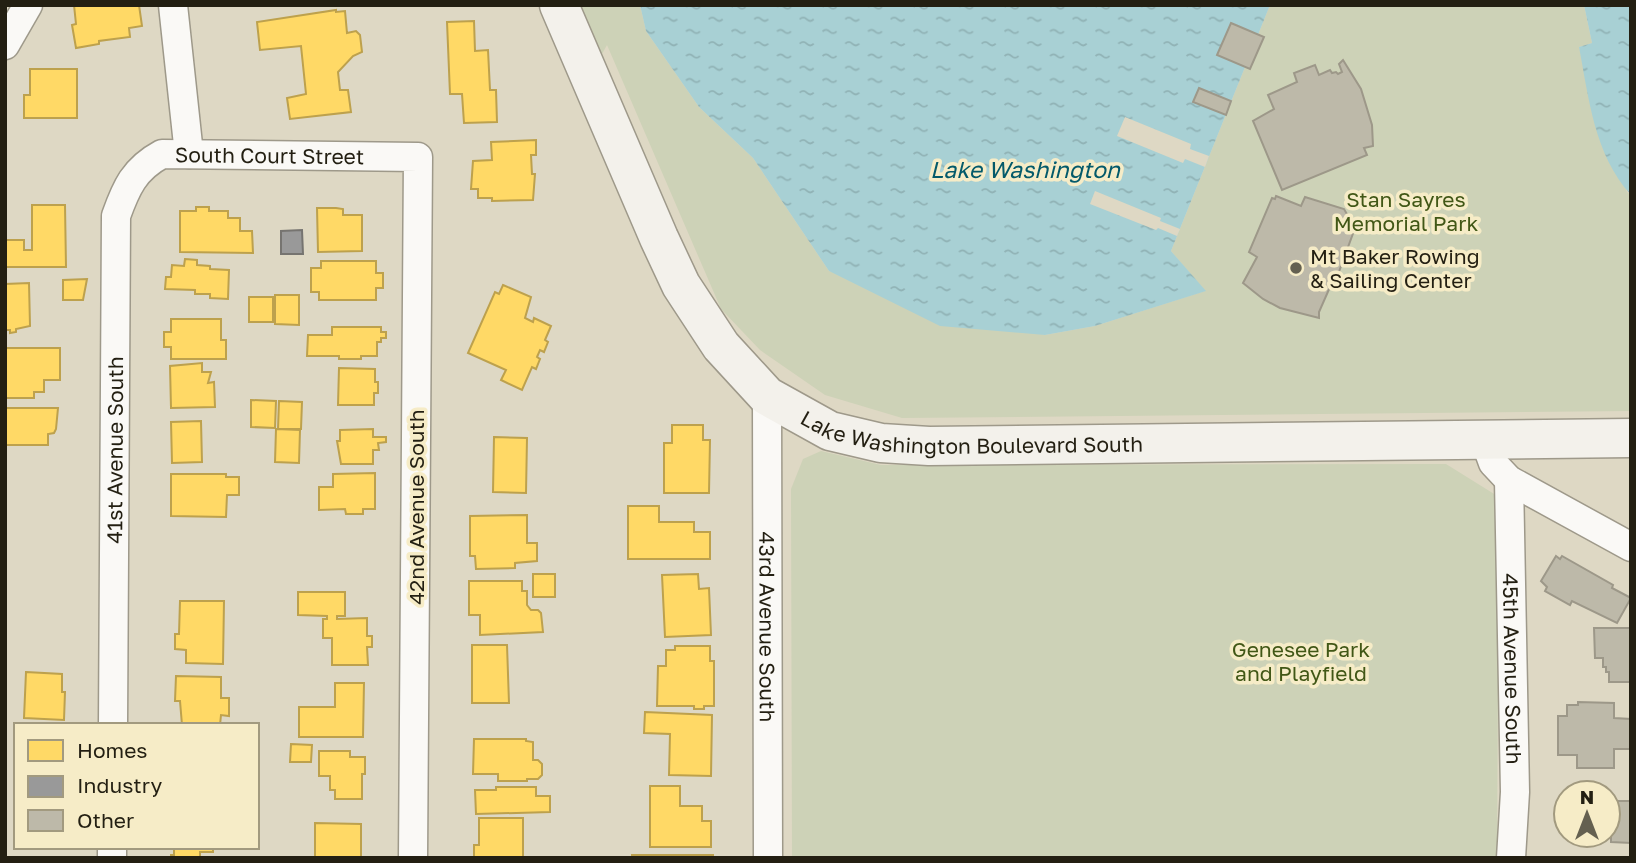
<svg xmlns="http://www.w3.org/2000/svg" width="1636" height="863" font-family="'Golos Text',sans-serif">
  <style>
    .green { fill: #cdd2b7 }
    .water { fill: url(#water-ripples) }
    .pier { fill: #ded8c4 }
    .homes { fill: #ffd966; stroke: #bda14d; stroke-width: 2 }
    .industry { fill: #999; stroke: #767470; stroke-width: 2 }
    .building { fill: #bdb9a9; stroke: #9d9889; stroke-width: 2 }
    .lines { fill: none; stroke-linecap: round; stroke-linejoin: round }
    .minor-casing { stroke: #9e998a; stroke-width: 31 }
    .secondary-casing { stroke: #9e998a; stroke-width: 41 }
    .minor { stroke: #faf9f6; stroke-width: 28 }
    .secondary { stroke: #f3f1eb; stroke-width: 38 }
    .poi-dot { fill: #646050; stroke: #f6ecc7; stroke-width: 2.5 }
    .labels { text-anchor: middle; dominant-baseline: central; stroke-width: 7; stroke-linejoin: round; paint-order: stroke }
    .street-label { font-size: 21px; fill: #231f12; stroke: #f6ecc7 }
    .park-label { font-size: 21px; fill: #415716; stroke: #f6ecc7 }
    .poi-label { font-size: 21px; fill: #231f12; stroke: #f6ecc7; text-anchor: start }
    .water-label { font-size: 23px; font-style: italic; fill: #045a6a; stroke: #f6ecc7 }
  </style>
  <defs>
    <pattern id="water-ripples" width="26" height="14" patternUnits="userSpaceOnUse" patternTransform="scale(1.75)"><rect width="26" height="14" fill="#a8d0d4"/><path d="M2 4q2-2 4 0t4 0M15 11q2-2 4 0t4 0" fill="none" stroke="#90b2b5"/></pattern>
  </defs>
  <rect width="100%" height="100%" fill="#ded8c4"/>
  <g class="green">
    <path d="M559 5H640L646 31 699 107 753 158 829 271 1045 335 1095 326 1205 291 1171 251 1270 5H1584L1592 43 1579 47 1627 192 1631 195V411L902 418 825 395 760 350 721 309 607 45 589 77Z"/>
    <path d="M821 451 881 465 1446 464 1499 497 1497 858H792L791 489 803 459Z"/>
  </g>
  <g class="water">
    <path d="M640 5H1270L1171 251 1206 291 1095 326 1045 335 940 326 829 271 753 158 699 107 646 31Z"/>
    <path d="M1584 5H1631V195C1594 154 1589 99 1579 47L1592 43Z"/>
  </g>
  <g class="pier">
    <path d="M1125 117 1191 144 1190 149 1209 156 1205 167 1185 159 1183 163 1117 136Z"/>
    <path d="M1095 191 1161 218 1160 221 1180 229 1177 236 1158 228 1156 230 1090 204Z"/>
  </g>
  <g class="homes">
    <path d="M74 5H139L142 26 129 28 130 37 99 41V44L76 48 72 25 76 24Z"/>
    <path d="M336 10V12L345 11 347 33 356 31 360 35 362 52 353 56 338 72 340 90H348L351 112 290 119 287 98 306 94 301 46 260 50 257 22Z"/>
    <path d="M474 21 475 51 488 50 490 90H496L497 122 464 123 462 94H450L447 22Z"/>
    <path d="M30 69H77V118H24V95H30Z"/>
    <path d="M536 140V155H531L532 174H535L533 200 492 201V198H478V189H471L473 161 492 160 491 142Z"/>
    <path d="M32 205H65L66 267H5V240H24V250H32Z"/>
    <path d="M196 207H209V211H228V218H240V231H252L253 253 180 252V211H196Z"/>
    <path d="M317 208H336L343 209V215H362V251L318 252Z"/>
    <path d="M185 259 197 260V265L210 266V269L229 270 228 299 210 298V294H195V290L165 289 166 277H171L172 265 184 266Z"/>
    <path d="M321 261H376V273H383V288H376V300H319V292H311V268H321Z"/>
    <path d="M87 279 83 300H63V280Z"/>
    <path d="M29 283 30 326 16 329V332L10 333V330H5V284Z"/>
    <path d="M503 285 531 297 525 318 533 322 534 318 551 326 545 340 548 342 544 352 540 350 537 357 540 359 536 369 532 367 522 390 501 380 506 370 468 353 495 292 499 294Z"/>
    <path d="M275 295H299V325L275 324Z"/>
    <rect x="249" y="297" width="24" height="25"/>
    <path d="M171 319H221V340H226V359H171V347H164V332H171Z"/>
    <path d="M332 327H381V332H386V338H381V342H377V356H361V359H339V356H307L308 335H332Z"/>
    <path d="M5 348H60V380H44V392H34V398H5Z"/>
    <path d="M202 363V372H211L208 383 214 382 215 407 171 408 170 366Z"/>
    <path d="M339 368 375 369V382H378V393H374V405H338Z"/>
    <path d="M251 400 276 401 275 428 251 427Z"/>
    <path d="M279 401 302 402 301 429H278Z"/>
    <path d="M5 408H58L56 429 54 433 48 434V445H5Z"/>
    <path d="M201 421 202 462 172 463 171 422Z"/>
    <path d="M672 425H703V440H710L709 493H664V443H672Z"/>
    <path d="M276 429 300 430 299 463 275 462Z"/>
    <path d="M373 429V437H386V442L378 443 379 450H373V464H341L337 441H340V430Z"/>
    <path d="M494 437 527 438 526 493 493 492Z"/>
    <path d="M375 473V509H363V514H346L345 509 319 510V487H333V474Z"/>
    <path d="M171 474H226V477H239V495H227L226 517 171 516Z"/>
    <path d="M628 506H659V522H694V532H710V559H628Z"/>
    <path d="M527 515V543H537V561L515 563V568L476 569 475 556H470V516Z"/>
    <rect x="533" y="574" width="22" height="23"/>
    <path d="M698 574 699 589 709 588 711 635 665 637 662 575Z"/>
    <path d="M469 581H522V591H527V605L531 610H538L541 613 543 632 480 635V615H469Z"/>
    <path d="M298 592H345V616H337V619L367 618V636H372V647H367L368 665H332V638H323V619H327V616L298 615Z"/>
    <path d="M180 601H224L223 664 186 663V650L175 649V634H179Z"/>
    <path d="M472 645H507L509 703H472Z"/>
    <path d="M675 646H710V661H714V706H704V709H694V706H657L658 666H666V650H675Z"/>
    <path d="M26 672 62 674V692H65L64 720 24 718Z"/>
    <path d="M176 676 221 677V698H229V716L221 715 220 725H182L180 701H175Z"/>
    <path d="M335 683H364L363 737H299V707H335Z"/>
    <path d="M645 712 712 715 711 776 669 775 670 734 644 733Z"/>
    <path d="M474 739H526V741L533 742V760H538L542 764V775L538 779H527V781H498V774H473Z"/>
    <path d="M291 744 312 745 311 762H290Z"/>
    <path d="M319 751H350V757H365V774H362V799H335V790H330V776H319Z"/>
    <path d="M650 786H680V806H702V821H711V847H650Z"/>
    <path d="M496 787H536V796H550V812L476 814 475 790H496Z"/>
    <path d="M479 818H523V858H474V845H479Z"/>
    <path d="M315 823 361 824V858H315Z"/>
    <path d="M174 847H213V852H200V858H171V855H174Z"/>
    <rect x="632" y="855" width="81" height="3"/>
  </g>
  <path class="industry" d="M302 230 303 254H281V231Z"/>
  <g class="building">
    <path d="M1231 23 1264 37 1250 69 1217 55Z"/>
    <path d="M1343 60 1361 89 1372 125 1373 146 1364 148 1367 155 1282 190 1253 121 1274 109 1268 95 1297 82 1294 73 1315 65 1319 75 1330 70 1332 73 1336 72 1338 74 1342 72 1339 64Z"/>
    <path d="M1199 88 1231 101 1226 115 1193 102Z"/>
    <path d="M1276 196 1301 206 1305 197 1344 209 1355 228 1333 288 1330 287 1319 312V318L1280 308 1263 299 1243 283 1257 257 1249 252 1272 198 1275 199Z"/>
    <path d="M1556 556 1560 559 1562 556 1613 585 1612 588 1631 598 1617 623 1572 601 1570 605 1545 591 1547 587 1541 581Z"/>
    <path d="M1594 628H1631V682H1609V672H1606V667H1603V658H1595Z"/>
    <path d="M1578 702 1614 703V718L1631 719V749H1614V768H1577V755H1558V716H1567V705H1578Z"/>
    <path d="M1608 801H1631V843L1611 842V832H1608Z"/>
  </g>
  <g class="lines">
    <g class="minor-casing">
      <g id="minor">
        <path d="M173 5 189 154"/>
        <path d="M5 45 28 5"/>
        <path id="s1" d="M767 396 768 858"/>
        <path d="M1485 441 1493 463 1509 480 1631 547"/>
        <path id="s2" d="M1509 480 1515 792 1511 858"/>
        <path id="s3" d="M113 725 116 216C126 188 134 169 162 154L418 157 413 858"/>
        <path d="M112 858V847"/>
      </g>
    </g>
    <g class="secondary-casing">
      <g id="secondary">
        <path id="s4" d="M559 5 659 238 681 285 721 346 767 396 830 431 881 443 929 446 1631 438"/>
      </g>
    </g>
    <use href="#minor" class="minor"/>
    <use href="#secondary" class="secondary"/>
  </g>
  <circle class="poi-dot" cx="1296" cy="268" r="7"/>
  <g class="labels">
    <g class="street-label">
      <text stroke="none"><textPath href="#s3" startOffset="696">South Court Street</textPath></text>
      <text stroke="none"><textPath href="#s4" startOffset="660">Lake Washington Boulevard South</textPath></text>
      <text stroke="none"><textPath href="#s3" startOffset="275">41st Avenue South</textPath></text>
      <text transform="translate(416 507) rotate(-90)">42nd Avenue South</text>
      <text stroke="none"><textPath href="#s1" startOffset="231">43rd Avenue South</textPath></text>
      <text stroke="none"><textPath href="#s2" startOffset="189">45th Avenue South</textPath></text>
    </g>
    <g class="park-label">
      <text x="1406" y="199">Stan Sayres<tspan x="1406" dy="24">Memorial Park</tspan></text>
      <text x="1301" y="649">Genesee Park<tspan x="1301" dy="24">and Playfield</tspan></text>
    </g>
    <g class="poi-label">
      <text x="1310" y="256">Mt Baker Rowing<tspan x="1310" dy="24">&amp; Sailing Center</tspan></text>
    </g>
    <g class="water-label">
      <text x="1025" y="169">Lake Washington</text>
    </g>
  </g>
  <rect width="1636" height="863" fill="none" stroke="#231f12" stroke-width="14"/>
  <rect x="14" y="723" width="245" height="126" fill="#f6ecc7" stroke="#a29a7f" stroke-width="2"/>
  <rect x="28" y="740" width="35" height="21" fill="#ffd966" stroke="#a29a7f" stroke-width="2"/>
  <text x="77" y="758" font-size="21" fill="#231f12">Homes</text>
  <rect x="28" y="776" width="35" height="21" fill="#999999" stroke="#a29a7f" stroke-width="2"/>
  <text x="77" y="793" font-size="21" fill="#231f12">Industry</text>
  <rect x="28" y="810" width="35" height="21" fill="#bdb9a9" stroke="#a29a7f" stroke-width="2"/>
  <text x="77" y="828" font-size="21" fill="#231f12">Other</text>
  <g transform="translate(1587 814)"><circle r="33" fill="#f6ecc7" stroke="#a29a7f" stroke-width="2"/>
  <path d="M0-5L12 26L0 18L-12 26Z" fill="#646050"/>
  <text y="-10" font-size="19" font-weight="bold" text-anchor="middle" fill="#231f12">N</text>
  </g>
</svg>
